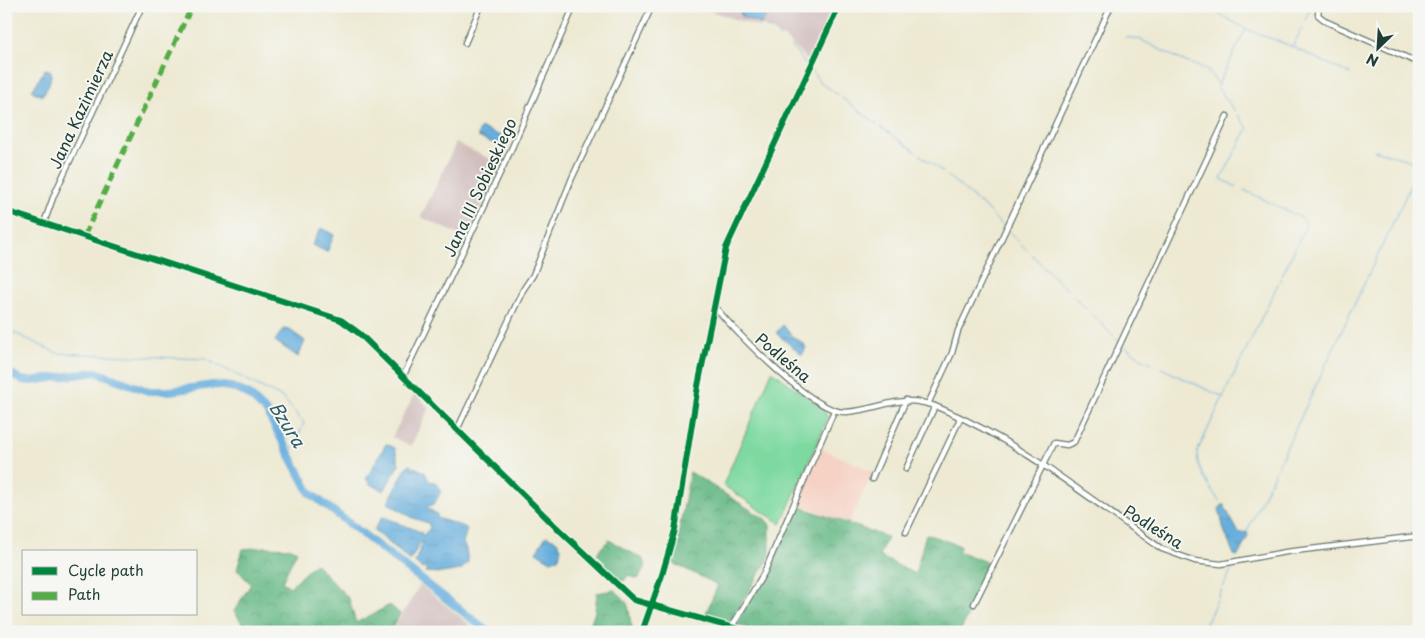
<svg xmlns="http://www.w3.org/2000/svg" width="1425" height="638" font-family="'Playpen Sans',sans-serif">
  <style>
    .built { fill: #f6d2c4 }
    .industrial { fill: #d1bfbe }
    .forest { fill: url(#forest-crowns); stroke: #427b5d }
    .pitch { fill: #7ed9a0; stroke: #4e8b6a }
    .water { fill: url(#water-ripples); stroke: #427688 }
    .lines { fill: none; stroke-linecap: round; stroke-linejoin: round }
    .stream { stroke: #66aedd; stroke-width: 1 }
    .river { stroke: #66aedd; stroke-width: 8 }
    .minor-casing { stroke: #67796b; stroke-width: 7 }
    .minor { stroke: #fff; stroke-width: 4.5 }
    .quiet { stroke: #52ad45; stroke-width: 5; stroke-dasharray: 10 5; stroke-linecap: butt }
    .cycleway-casing { stroke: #f6f6f2; stroke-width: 9 }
    .cycleway { stroke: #00873e; stroke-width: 6 }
    .labels { text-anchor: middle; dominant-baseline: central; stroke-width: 4; stroke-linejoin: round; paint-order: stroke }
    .street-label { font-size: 16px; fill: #1f3d34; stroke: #f6f6f2 }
    .water-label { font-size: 18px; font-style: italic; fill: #345f67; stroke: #f6f6f2 }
  </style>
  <defs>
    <pattern id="forest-crowns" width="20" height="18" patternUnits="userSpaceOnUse" patternTransform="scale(1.25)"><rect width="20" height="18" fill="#66b986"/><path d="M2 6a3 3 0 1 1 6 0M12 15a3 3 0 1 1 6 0" fill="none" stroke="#53986e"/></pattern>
    <pattern id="water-ripples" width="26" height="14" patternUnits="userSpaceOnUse" patternTransform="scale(1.25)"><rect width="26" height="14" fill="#66aedd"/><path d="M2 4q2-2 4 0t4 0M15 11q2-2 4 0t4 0" fill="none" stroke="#538fb4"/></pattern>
  </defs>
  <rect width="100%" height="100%" fill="#f6f6f2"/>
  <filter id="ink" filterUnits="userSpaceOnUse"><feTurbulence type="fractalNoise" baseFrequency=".02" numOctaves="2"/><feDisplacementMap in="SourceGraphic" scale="10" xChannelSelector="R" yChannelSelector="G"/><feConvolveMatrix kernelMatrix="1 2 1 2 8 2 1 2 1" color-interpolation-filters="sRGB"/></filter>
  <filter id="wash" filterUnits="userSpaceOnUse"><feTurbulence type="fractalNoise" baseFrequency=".0096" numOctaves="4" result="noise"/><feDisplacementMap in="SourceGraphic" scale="20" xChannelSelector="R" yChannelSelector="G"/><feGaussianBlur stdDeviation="1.12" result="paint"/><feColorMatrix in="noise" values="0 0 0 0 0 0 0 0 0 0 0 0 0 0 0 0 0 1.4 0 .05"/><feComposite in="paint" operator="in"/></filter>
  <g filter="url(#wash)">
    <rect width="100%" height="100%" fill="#ede9d2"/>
    <path class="built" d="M821 448 873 472 849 523 798 504V496Z"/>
    <g class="industrial">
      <path d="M696 6H833L808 61 784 37 764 26 758 27Z"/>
      <path d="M456 143 501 164 466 238 421 217Z"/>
      <path d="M415 393 429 408 411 446 392 437Z"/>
      <path d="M420 585 479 632H391Z"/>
    </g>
    <g class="forest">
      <path d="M690 472 765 519 770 525V552L768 560 728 624 704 618 718 585 671 562 676 548Z"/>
      <path d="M800 507 887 537 879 556 915 574 926 534 961 546 958 551 991 564 960 632H765L735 625 767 574 795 510Z"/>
      <path d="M609 540 643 559 646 565 638 579 628 575 624 581 615 578 596 561 599 550Z"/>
      <path d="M266 547 291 548 297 551 282 582 290 587 315 563 349 599 356 623 390 605 400 614 390 632H237L242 623 234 611 251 584 237 570 243 549Z"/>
      <path d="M614 590C636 606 625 612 634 632H587L595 612 597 593Z"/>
    </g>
    <path class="pitch" d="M772 371 823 409 828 418 781 524 723 485Z"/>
    <g class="water">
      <path d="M744 6H771L761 24 742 17 740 13Z"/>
      <path d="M45 69 51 71C52 78 47 92 41 96L32 91Z"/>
      <path d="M482 128 508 139 506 148 478 137 479 130Z"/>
      <path d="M321 228 334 235 327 252 312 245Z"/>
      <path d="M783 325 792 336 804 344 806 348 802 355 776 333Z"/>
      <path d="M283 329 290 330 305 341 298 357 275 341Z"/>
      <path d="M386 444 395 448 399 464 384 491 370 484 366 479Z"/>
      <path d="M411 465 413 471 414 467 425 472 429 481 435 482 441 492 434 504 426 507 437 514V518L465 527 467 529 463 543 466 549 468 562 461 570 442 573 426 572V567L422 569 415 562 423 542 420 543 410 561 374 530 381 518 384 517 421 532 422 536 430 528 428 523 413 518 388 503 407 466Z"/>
      <path d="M1223 504 1239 533 1247 532 1248 536 1238 556 1234 555 1224 530 1219 509Z"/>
      <path d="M546 536 557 541 561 548 559 558 551 561 536 552Z"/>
    </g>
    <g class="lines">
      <g class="stream">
        <path d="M1205 6 1246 29"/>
        <path d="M1305 20 1312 6"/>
        <path d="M765 27 771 30"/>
        <path d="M776 33 781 37"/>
        <path d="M1125 37 1139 39 1183 61 1206 69 1218 84"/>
        <path d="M791 46 807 66"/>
        <path d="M1292 47 1350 74"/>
        <path d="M812 71 819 81 838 95"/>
        <path d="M842 98 878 125"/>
        <path d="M1235 111 1217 87 1246 29 1291 46 1294 45 1302 27"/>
        <path d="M881 127 916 152"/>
        <path d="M1374 150 1419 163"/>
        <path d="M920 155 943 172"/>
        <path d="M948 176 990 212"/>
        <path d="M1237 187 1221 179 1248 128 1238 115"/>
        <path d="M993 216 1005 228"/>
        <path d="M1009 232 1027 250"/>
        <path d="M1031 254 1068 291"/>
        <path d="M1072 295 1087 309"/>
        <path d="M1090 313 1119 341"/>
        <path d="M6 329 57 353 205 359 283 398 304 423 292 449"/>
        <path d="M1123 345 1141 358 1154 364"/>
        <path d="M1161 368 1223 397 1197 452C1197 471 1209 485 1219 501"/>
        <path d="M6 375 9 374"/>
        <path d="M1223 397 1306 226 1304 219 1244 190"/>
        <path d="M1247 531 1419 168"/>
        <path d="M1202 632 1233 566"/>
      </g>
      <path class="river" d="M6 371 22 380 31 381 96 372 148 391H170L213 385 231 387 248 394 267 412 310 493 489 632"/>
    </g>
  </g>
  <g filter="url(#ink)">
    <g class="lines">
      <g class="minor-casing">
        <g id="minor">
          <path d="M1319 6 1318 15 1327 22 1419 63"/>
          <path d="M465 43 481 6"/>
          <path d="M6 211 341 320 360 334 554 525 634 600 748 632"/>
          <path d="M44 223 54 195 142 6"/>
          <path d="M715 307C736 332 814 414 846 412 884 409 901 391 942 409 1022 443 1091 500 1162 549L1195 561 1221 564 1286 552 1419 536"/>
          <path d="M403 377 510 152 574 6"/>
          <path d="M928 404 952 353 958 331 1111 6"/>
          <path d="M457 430 523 290 533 275 572 178 652 6"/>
          <path d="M906 469 935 406"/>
          <path d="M872 479 906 400"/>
          <path d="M906 532 959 421V417"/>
          <path d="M974 604 1052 447 1054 443 1067 445 1074 442 1227 116"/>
          <path d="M731 628 764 573 834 411"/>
          <path d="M642 632 662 575 675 530 698 386 726 248 839 6"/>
        </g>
      </g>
      <use href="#minor" class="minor"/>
      <path class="quiet" d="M84 236 192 6"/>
      <g class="cycleway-casing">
        <g id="cycleway">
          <path d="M6 211 341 320 360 334 554 525 634 600 748 632"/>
          <path d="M642 632 662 575 675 530 698 386 726 248 839 6"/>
        </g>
      </g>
      <use href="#cycleway" class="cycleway"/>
    </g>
  </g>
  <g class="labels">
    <g class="street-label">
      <text transform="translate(80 109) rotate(-65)">Jana Kazimierza</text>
      <text transform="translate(479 187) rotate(-65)">Jana III Sobieskiego</text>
      <text transform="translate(784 357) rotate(40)">Podleśna</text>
      <text transform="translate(1154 526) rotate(32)">Podleśna</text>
    </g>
    <g class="water-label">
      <text transform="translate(288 424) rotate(58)">Bzura</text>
    </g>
  </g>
  <rect width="1425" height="638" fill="none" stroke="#f6f6f2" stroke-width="25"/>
  <rect x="22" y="550" width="175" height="65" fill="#f6f6f2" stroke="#a0aca6"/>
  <rect x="32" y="567" width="25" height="8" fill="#00873e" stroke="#a0aca6"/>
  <text x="68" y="576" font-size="15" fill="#1f3d34">Cycle path</text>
  <rect x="32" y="592" width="25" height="8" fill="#52ad45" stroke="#a0aca6"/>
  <text x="68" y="600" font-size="15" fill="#1f3d34">Path</text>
  <g transform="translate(1378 48) rotate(205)" stroke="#f6f6f2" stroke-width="4" paint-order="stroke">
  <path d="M0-4L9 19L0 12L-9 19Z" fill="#1f3d34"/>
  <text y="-8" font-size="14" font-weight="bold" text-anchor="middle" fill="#1f3d34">N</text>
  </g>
</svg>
